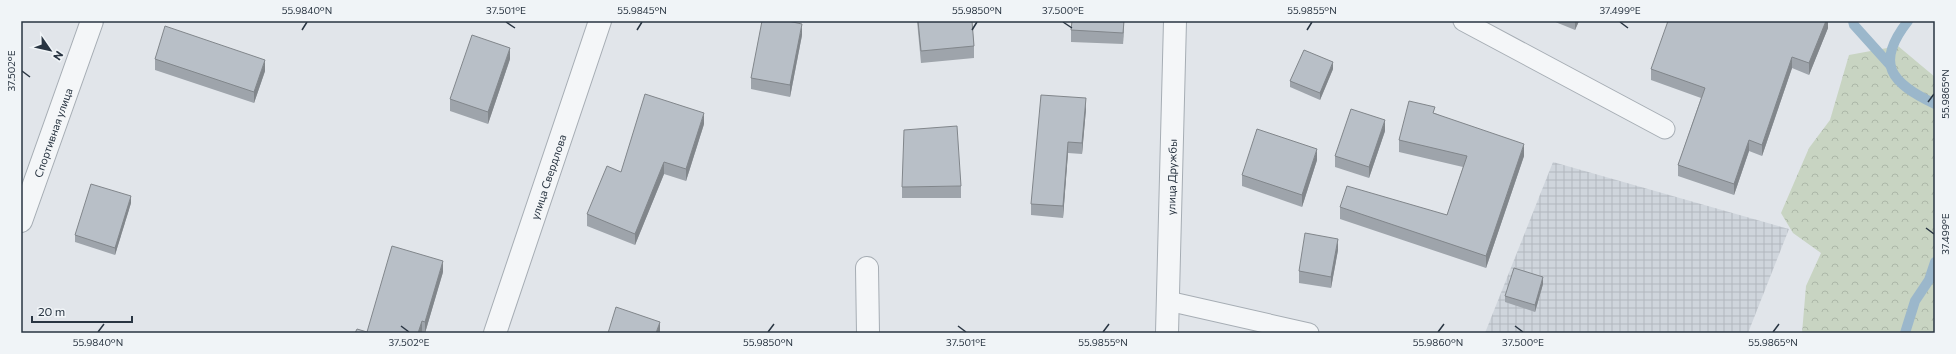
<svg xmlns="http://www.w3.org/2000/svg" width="1956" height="354" font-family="Commissioner,sans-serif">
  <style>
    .industrial { fill: url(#industrial-grid) }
    .forest { fill: url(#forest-crowns) }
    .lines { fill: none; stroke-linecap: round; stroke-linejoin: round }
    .stream { stroke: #9bb7cb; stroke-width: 10 }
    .service-casing { stroke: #a6adb4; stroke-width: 21 }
    .minor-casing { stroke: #a6adb4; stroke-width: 24 }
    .tertiary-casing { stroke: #a6adb4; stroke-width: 24 }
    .service { stroke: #f4f6f8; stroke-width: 19 }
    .minor { stroke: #f4f6f8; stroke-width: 22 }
    .tertiary { stroke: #f4f6f8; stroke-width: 22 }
    .wall { fill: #9ea4ab }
    .shaded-wall { fill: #81868b }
    .building { fill: #b8bfc7; stroke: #81868b }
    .ticks { fill: none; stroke: #293542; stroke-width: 1.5 }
    .labels { text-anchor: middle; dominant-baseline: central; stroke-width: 3; stroke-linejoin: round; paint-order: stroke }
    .street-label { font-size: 11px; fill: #293542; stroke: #f0f4f7 }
    .neatline { fill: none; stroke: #293542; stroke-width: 1.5 }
    .ticks-label { font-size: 10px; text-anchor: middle; fill: #293542 }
  </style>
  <defs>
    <pattern id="industrial-grid" width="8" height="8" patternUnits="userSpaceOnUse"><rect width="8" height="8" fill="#cfd5dc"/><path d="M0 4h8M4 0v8" fill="none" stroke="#b2b7be"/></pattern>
    <pattern id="forest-crowns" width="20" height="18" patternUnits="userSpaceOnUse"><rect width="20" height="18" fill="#c8d4c2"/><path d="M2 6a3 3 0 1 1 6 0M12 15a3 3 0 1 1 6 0" fill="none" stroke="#acb7a8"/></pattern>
  </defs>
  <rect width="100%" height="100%" fill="#e1e5ea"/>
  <path class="industrial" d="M1553 162 1789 229 1748 333H1485Z"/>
  <path class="forest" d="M1898 46 1935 77V333H1802L1806 286 1821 253 1793 233 1781 213 1809 148 1830 120 1849 55Z"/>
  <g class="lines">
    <g class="stream">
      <path d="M1853 21 1854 25 1890 65"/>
      <path d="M1908 21C1874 64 1891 83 1935 104"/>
      <path d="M1905 333 1915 301 1929 280 1935 262"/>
    </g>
    <g class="service-casing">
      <g id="service">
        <path d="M1463 21 1665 129"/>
        <path d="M1168 301 1309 333"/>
      </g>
    </g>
    <g class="minor-casing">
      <g id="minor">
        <path d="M867 268 868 333"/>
        <path id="s1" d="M495 333 600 21"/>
        <path id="s2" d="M1167 333 1175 21"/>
      </g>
    </g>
    <g class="tertiary-casing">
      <g id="tertiary">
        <path id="s3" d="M21 221 92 21"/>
      </g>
    </g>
    <use href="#service" class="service"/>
    <use href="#minor" class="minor"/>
    <use href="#tertiary" class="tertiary"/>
  </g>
  <g class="wall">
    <path d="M917 21H972L974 46V58L921 63Z"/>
    <path d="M1124 21 1123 44 1071 42V30Z"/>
    <path d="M1553 21H1579L1575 30Z"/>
    <path d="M1828 21V28L1809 75 1792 68 1762 156 1749 151 1734 195 1678 176V165L1701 98 1651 80V69Z"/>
    <path d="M802 35 790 97 751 89V78Z"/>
    <path d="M155 59 265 71 254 103 155 70Z"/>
    <path d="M510 59 488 124 450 111V99Z"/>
    <path d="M1333 69 1320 100 1290 87V81Z"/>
    <path d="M1086 109 1082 154 1068 153 1063 218 1031 215V204Z"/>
    <path d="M1435 113 1524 156 1486 268 1340 219V207L1447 215 1463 167 1399 152V140Z"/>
    <path d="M704 124 686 181 664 174 635 245 587 226V214L621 172Z"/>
    <path d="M1385 131 1369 178 1335 167V156Z"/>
    <path d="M1317 160 1302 207 1242 186V175Z"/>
    <path d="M961 186V198H902V187Z"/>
    <path d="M131 203 115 255 75 242V235Z"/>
    <path d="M1338 250 1331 288 1299 283V271Z"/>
    <path d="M443 272 425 333 422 332V333H355L367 332Z"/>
    <path d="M1543 284 1535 312 1505 302V296Z"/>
  </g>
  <g class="shaded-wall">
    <path d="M1124 21 1123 44V33Z"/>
    <path d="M1575 21H1579L1575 30Z"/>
    <path d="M1826 21H1828V28L1809 75V63Z"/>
    <path d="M802 24V35L790 97V85Z"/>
    <path d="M510 48V59L488 124V112Z"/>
    <path d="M1792 57V68L1762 156V145Z"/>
    <path d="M265 60V71L254 103V92Z"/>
    <path d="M1333 62V69L1320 100V93Z"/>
    <path d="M1086 98V109L1082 154V143Z"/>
    <path d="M704 113V124L686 181V169Z"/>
    <path d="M1385 120V131L1369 178V167Z"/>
    <path d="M1749 140V151L1734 195V184Z"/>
    <path d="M1068 142V153L1063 218V206Z"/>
    <path d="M1524 144V156L1486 268V256Z"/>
    <path d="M1317 149V160L1302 207V195Z"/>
    <path d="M664 162V174L635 245V234Z"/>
    <path d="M131 196V203L115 255V248Z"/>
    <path d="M1338 239V250L1331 288V277Z"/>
    <path d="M443 261V272L425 333V322Z"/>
    <path d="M1543 277V284L1535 312V305Z"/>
    <path d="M422 321V333H418Z"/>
    <path d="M660 322V333H656Z"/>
  </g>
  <g class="building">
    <path d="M762 21H788L802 24 790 85 751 78Z"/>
    <path d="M918 21H972L974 46 921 51Z"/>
    <path d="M1072 21H1124L1123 33 1071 30Z"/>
    <path d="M1668 21H1826L1809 63 1792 57 1762 145 1749 140 1734 184 1678 165 1705 88 1651 69Z"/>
    <path d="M165 26 265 60 254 92 155 59Z"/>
    <path d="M472 35 510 48 488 112 450 99Z"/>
    <path d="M1304 50 1333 62 1320 93 1290 81Z"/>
    <path d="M645 94 704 113 686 169 664 162 635 234 587 214 607 166 621 172Z"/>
    <path d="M1041 95 1086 98 1082 143 1068 142 1063 206 1031 204Z"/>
    <path d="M1409 101 1435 107 1433 113 1524 144 1486 256 1340 207 1347 186 1447 215 1467 156 1399 140Z"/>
    <path d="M1351 109 1385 120 1369 167 1335 156Z"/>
    <path d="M957 126 961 186 902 187 904 130Z"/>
    <path d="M1257 129 1317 149 1302 195 1242 175Z"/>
    <path d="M91 184 131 196 115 248 75 235Z"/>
    <path d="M1305 233 1338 239 1331 277 1299 271Z"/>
    <path d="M392 246 443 261 425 322 422 321 418 333H355L357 329 367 332Z"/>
    <path d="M1514 268 1543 277 1535 305 1505 296Z"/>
    <path d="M616 307 660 322 656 333H608Z"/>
  </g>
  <path class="ticks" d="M506 22 515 28M1063 22 1072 28M1620 22 1628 28M302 30 307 22M637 30 642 22M972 30 977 22M1307 30 1312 22M22 71 30 77M1928 102 1934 94M1926 228 1934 234M401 326 409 332M958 326 966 332M1515 326 1523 332M98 332 104 324M768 332 774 324M1103 332 1109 324M1438 332 1444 324M1773 332 1779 324"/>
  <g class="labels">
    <g class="street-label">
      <text stroke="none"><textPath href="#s3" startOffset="94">Спортивная улица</textPath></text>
      <text stroke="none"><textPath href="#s1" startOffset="165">улица Свердлова</textPath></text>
      <text stroke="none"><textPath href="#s2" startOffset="156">улица Дружбы</textPath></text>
    </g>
  </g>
  <rect width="1956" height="354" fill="none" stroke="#f0f4f7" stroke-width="44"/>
  <g transform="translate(50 50) rotate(124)" stroke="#f0f4f7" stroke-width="3" paint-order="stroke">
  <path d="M0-3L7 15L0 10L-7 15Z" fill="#293542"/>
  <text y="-6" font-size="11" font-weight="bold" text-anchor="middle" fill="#293542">N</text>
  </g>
  <path d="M32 316v6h100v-6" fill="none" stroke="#293542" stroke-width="2"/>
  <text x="38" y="316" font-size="12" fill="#293542" stroke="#f0f4f7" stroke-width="3" paint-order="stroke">20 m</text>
  <rect x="22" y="22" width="1912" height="310" class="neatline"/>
  <g class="ticks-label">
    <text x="307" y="14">55.9840°N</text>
    <text x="506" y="14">37.501°E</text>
    <text x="642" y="14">55.9845°N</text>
    <text x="977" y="14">55.9850°N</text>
    <text x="1063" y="14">37.500°E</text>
    <text x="1312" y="14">55.9855°N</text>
    <text x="1620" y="14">37.499°E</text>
    <text transform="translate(11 71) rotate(-90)" y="4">37.502°E</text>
    <text transform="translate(1945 94) rotate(-90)" y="4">55.9865°N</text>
    <text transform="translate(1945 234) rotate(-90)" y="4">37.499°E</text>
    <text x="98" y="346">55.9840°N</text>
    <text x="409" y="346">37.502°E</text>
    <text x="768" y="346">55.9850°N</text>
    <text x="966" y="346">37.501°E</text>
    <text x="1103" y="346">55.9855°N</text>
    <text x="1438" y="346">55.9860°N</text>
    <text x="1523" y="346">37.500°E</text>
    <text x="1773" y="346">55.9865°N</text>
  </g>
</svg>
